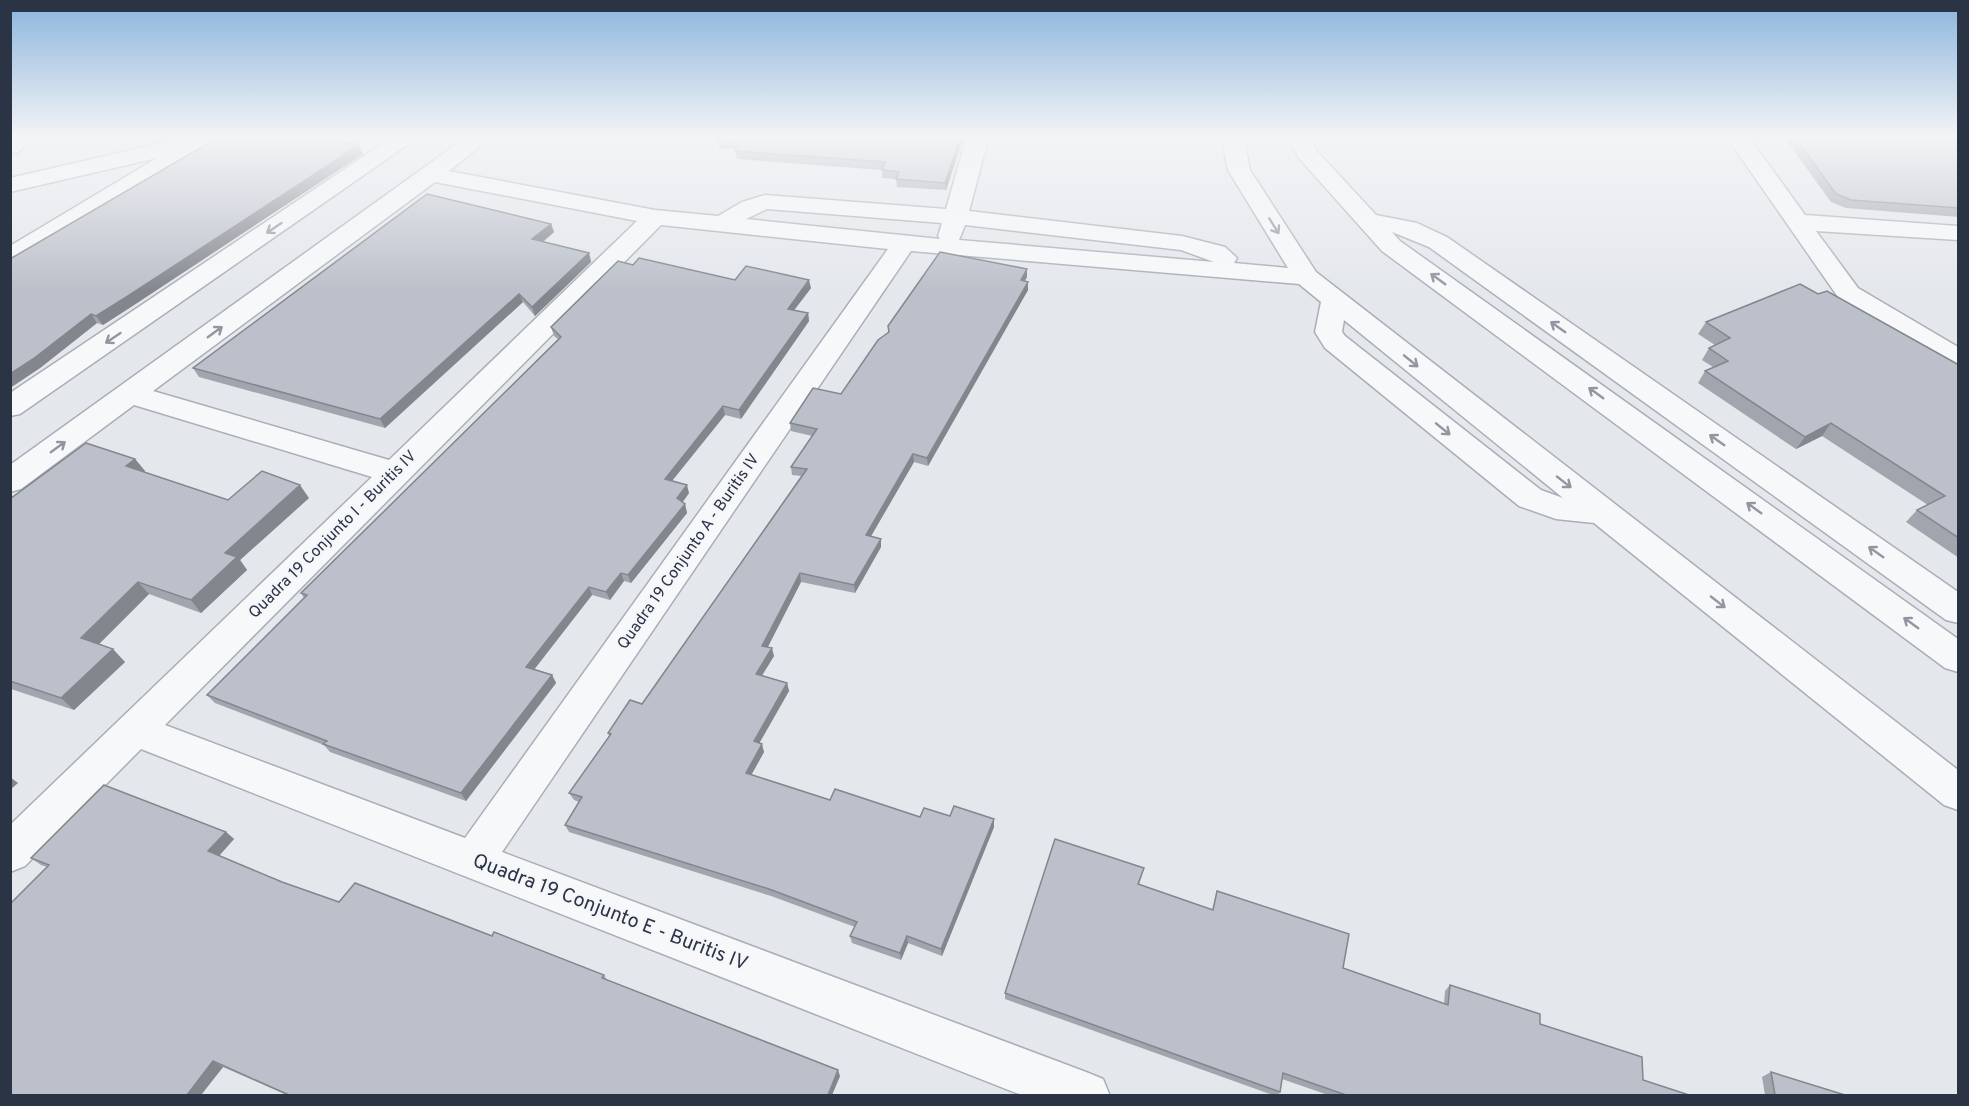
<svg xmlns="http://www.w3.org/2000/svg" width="1969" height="1106" font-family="Overpass,sans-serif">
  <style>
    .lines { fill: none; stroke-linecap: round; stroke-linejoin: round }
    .minor-casing { stroke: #a9aeb7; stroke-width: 3 }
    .minor { fill: #f7f8fa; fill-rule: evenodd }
    .wall { fill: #a1a5ae }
    .shaded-wall { fill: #83868d }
    .building { fill: #bbc0ca; stroke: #83868d; stroke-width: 1.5 }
    .oneway { stroke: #9196a0 }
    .labels { text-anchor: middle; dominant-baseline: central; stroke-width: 4.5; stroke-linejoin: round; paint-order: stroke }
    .street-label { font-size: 16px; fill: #2b3445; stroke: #f4f6f9 }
    .near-street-label { font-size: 20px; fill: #2b3445; stroke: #f4f6f9 }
  </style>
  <rect width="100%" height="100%" fill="#e4e7ec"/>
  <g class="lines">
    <g class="minor-casing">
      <g id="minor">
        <path d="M37 136 18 152 10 153 12 136Z"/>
        <path d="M194 136H208L211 141 208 146 19 262 10 264V246L157 158 10 192V178L175 140 183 142Z"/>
        <path d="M394 136H420L20 414 10 416V393Z"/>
        <path d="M468 136H493L449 171 655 210 718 216 742 202 765 195 946 209 967 136H989L969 211 1182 236 1225 247 1237 258 1234 263 1288 268 1228 170 1221 136H1243L1250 170 1316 272 1958 770V810L1944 805 1594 523 1556 519 1519 506 1325 348 1315 332 1321 302 1299 284 911 251 502 852 1086 1072 1103 1079 1110 1096H1024L141 749 25 866 10 872V825L372 477 134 405 21 489 10 492V465ZM435 182 637 221 389 460 153 391ZM767 209 942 223 938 236 940 239 746 219ZM661 225 888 249 465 838 165 725ZM965 225 1181 250 1214 262 959 240ZM1344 320 1563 498 1541 490 1345 336 1342 332Z"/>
        <path d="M1289 136H1311L1316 150 1376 215 1417 223 1447 237 1958 592V623L1946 620 1429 247 1392 232 1400 241 1958 639V672L1945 668 1382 251 1298 157Z"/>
        <path d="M1726 136H1748L1805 215 1958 226V240L1816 231 1858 288 1958 347V367L1948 364 1840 300Z"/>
      </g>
    </g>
    <use href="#minor" class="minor"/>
  </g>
  <g class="wall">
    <path d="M720 136H964L946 190 897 187 896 179 882 178V170L737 159 735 151 737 149 719 148 718 140Z"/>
    <path d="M1783 136H1959V217L1846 208 1831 202Z"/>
    <path d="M363 154 134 305 103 325 97 323 40 368 10 388V259Z"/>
    <path d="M551 224 554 232 543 242 589 253 591 262 535 316 523 302 385 428 199 377 193 368Z"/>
    <path d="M633 265 735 280 811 288 794 310 808 313 809 321 741 419 725 415 672 481 689 493 682 502 685 504 687 513 631 583 624 581 610 600 592 595 534 669 552 675 556 683 466 801 330 752 324 745 215 703 207 695 304 598 301 593 558 339 554 336 551 327Z"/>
    <path d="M1027 269V277L1025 281 1028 290 928 466 914 462 871 536 881 539V547L855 593 801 582 768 647 774 656 762 675 787 683 789 691 759 743 764 752 751 775 830 800 920 817 950 816 994 827 942 956 908 943 901 960 852 943 850 936 855 927 771 896 569 832 565 825 579 802 574 800 569 793 609 736 608 733 642 704 801 476 792 475 791 467 812 436 791 431 790 423 841 394 888 332V326Z"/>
    <path d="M1818 294 1959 365V558L1906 522 1917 510 1928 505 1822 436 1796 449 1698 383 1705 371 1713 367 1702 360 1709 348 1715 345 1698 334 1706 322Z"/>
    <path d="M135 459 145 471 144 472 228 500 309 498 240 560 247 570 201 613 149 594 99 644 125 662 74 710 11 689H10V499Z"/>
    <path d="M226 832 234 839 219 856 282 882 339 902 492 936 604 975 607 980 840 1076 832 1095H287L223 1067 201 1095 47 867 41 865 31 858Z"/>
    <path d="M1142 875 1139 885 1212 910 1217 891 1343 968 1444 1004 1445 991 1450 985 1540 1024 1643 1080 1689 1095H1328L1282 1079 1280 1092 1278 1095H1273L1005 999V993Z"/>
    <path d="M1771 1072 1845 1095H1765L1762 1077Z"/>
  </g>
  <g class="shaded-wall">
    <path d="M961 136H964L946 190 945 183Z"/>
    <path d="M359 145 363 154 134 305 103 325 96 316Z"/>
    <path d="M551 224 554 232 535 248 532 239Z"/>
    <path d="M589 253 591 262 535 316 532 307Z"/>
    <path d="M1027 269V277L1020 288 1021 280Z"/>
    <path d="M809 280 811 288 789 317 788 309Z"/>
    <path d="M1028 282V290L928 466 927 458Z"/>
    <path d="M519 294 523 302 385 428 380 419Z"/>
    <path d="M808 313 809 321 741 419 739 410Z"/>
    <path d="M91 314 97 323 40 368 10 388V374Z"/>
    <path d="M723 406 725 415 667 487 665 479Z"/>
    <path d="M1831 423 1822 436 1796 449 1805 437Z"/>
    <path d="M913 454 914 462 867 543 866 535Z"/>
    <path d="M135 459 145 471 136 478 126 466Z"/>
    <path d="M300 485 309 498 240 560 247 570 201 613 191 600 225 553Z"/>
    <path d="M687 485 689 493 680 506 677 498Z"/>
    <path d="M685 504 687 513 631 583 628 575Z"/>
    <path d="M881 539V547L855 593 854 585Z"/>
    <path d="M621 573 624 581 610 600 606 592Z"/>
    <path d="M800 573 801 582 764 654 762 646Z"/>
    <path d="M138 582 149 594 93 650 81 638Z"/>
    <path d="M589 587 592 595 530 675 526 667Z"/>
    <path d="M772 648 774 656 758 682 756 674Z"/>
    <path d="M113 649 125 662 74 710 61 698Z"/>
    <path d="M552 675 556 683 466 801 461 793Z"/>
    <path d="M787 683 789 691 756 749 754 741Z"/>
    <path d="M762 744 764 752 748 781 746 773Z"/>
    <path d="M10 777 18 783 10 790Z"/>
    <path d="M994 819V827L942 956 941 949Z"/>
    <path d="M226 832 234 839 216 859 208 851Z"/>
    <path d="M907 936 908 943 901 960 900 953Z"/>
    <path d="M213 1061 223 1067 201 1095H187Z"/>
    <path d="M838 1070 840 1076 832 1095H828Z"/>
  </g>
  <g class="building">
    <path d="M247 136H318L359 145 128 296 96 316 91 314 33 359 10 374V259L212 141Z"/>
    <path d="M720 136H961L945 183 896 179 899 172 882 170 885 162 735 151 741 142 718 140Z"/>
    <path d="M1794 136H1959V208L1851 200 1836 194Z"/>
    <path d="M427 194 551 224 532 239 589 253 532 307 519 294 380 419 193 368Z"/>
    <path d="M940 252 1027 269 1021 280 1028 282 927 458 913 454 866 535 881 539 854 585 800 573 762 646 772 648 756 674 787 683 754 741 762 744 746 773 830 800 835 789 920 817 924 808 950 816 954 806 994 819 941 949 907 936 900 953 850 936 857 922 769 889 565 825 582 797 569 793 611 734 608 733 630 700 642 704 807 469 791 467 817 429 790 423 813 388 841 394 878 340 889 332 888 326Z"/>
    <path d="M639 258 735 280 746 266 809 280 788 309 808 313 739 410 723 406 665 479 687 485 677 498 685 504 628 575 621 573 606 592 589 587 526 667 552 675 461 793 323 744 327 741 207 695 307 595 301 593 561 337 551 327 618 261 633 265Z"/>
    <path d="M1800 284 1818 294 1827 291 1959 365V538L1917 510 1945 496 1831 423 1805 437 1705 371 1728 361 1709 348 1730 338 1706 322Z"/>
    <path d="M86 443 135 459 126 466 228 500 262 471 300 485 225 553 237 557 191 600 138 582 81 638 113 649 61 698 10 681V499Z"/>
    <path d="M104 785 226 832 208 851 282 882 339 902 355 883 492 936 494 932 604 975 602 978 838 1070 828 1095H288H289L213 1061 187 1095H10V904L49 865 31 858Z"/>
    <path d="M1055 839 1144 868 1138 884 1213 910 1217 891 1349 934 1343 968 1448 1005 1450 985 1540 1014V1024L1642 1057 1643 1080 1689 1095H1346L1283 1073 1280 1092 1005 993Z"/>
    <path d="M1771 1072 1845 1095H1775Z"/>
  </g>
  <defs><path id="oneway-shaft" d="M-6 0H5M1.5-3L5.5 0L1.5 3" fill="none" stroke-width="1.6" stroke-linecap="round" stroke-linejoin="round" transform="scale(1.5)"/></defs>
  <g class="oneway">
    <use href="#oneway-shaft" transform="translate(1274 226) rotate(58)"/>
    <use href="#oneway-shaft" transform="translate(274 228) rotate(146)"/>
    <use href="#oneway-shaft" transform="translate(1438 279) rotate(-144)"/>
    <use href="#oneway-shaft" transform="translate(1558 327) rotate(-145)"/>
    <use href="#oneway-shaft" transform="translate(215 332) rotate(-36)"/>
    <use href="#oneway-shaft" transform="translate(113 338) rotate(146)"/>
    <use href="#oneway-shaft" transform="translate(1411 361) rotate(39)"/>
    <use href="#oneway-shaft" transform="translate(1596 393) rotate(-144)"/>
    <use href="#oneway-shaft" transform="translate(1443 429) rotate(39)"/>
    <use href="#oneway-shaft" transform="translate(1717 440) rotate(-145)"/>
    <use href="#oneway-shaft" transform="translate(58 447) rotate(-36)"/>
    <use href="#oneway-shaft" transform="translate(1564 482) rotate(38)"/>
    <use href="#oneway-shaft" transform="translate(1754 508) rotate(-144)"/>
    <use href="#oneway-shaft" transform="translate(1876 552) rotate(-145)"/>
    <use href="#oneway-shaft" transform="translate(1718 602) rotate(38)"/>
    <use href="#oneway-shaft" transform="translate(1911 623) rotate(-144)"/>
  </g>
  <linearGradient id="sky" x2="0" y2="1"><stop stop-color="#8bb4dd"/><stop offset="0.47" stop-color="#f3f4f6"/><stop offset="1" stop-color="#f3f4f6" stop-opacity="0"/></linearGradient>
  <rect width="1969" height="291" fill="url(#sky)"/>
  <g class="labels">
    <g class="street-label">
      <text transform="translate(333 535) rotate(-45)">Quadra 19 Conjunto I - Buritis IV</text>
      <text transform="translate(689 552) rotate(-55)">Quadra 19 Conjunto A - Buritis IV</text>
    </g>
    <g class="near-street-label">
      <text transform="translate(610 913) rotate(21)">Quadra 19 Conjunto E - Buritis IV</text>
    </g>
  </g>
  <rect width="1969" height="1106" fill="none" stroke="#2b3445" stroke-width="24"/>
</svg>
